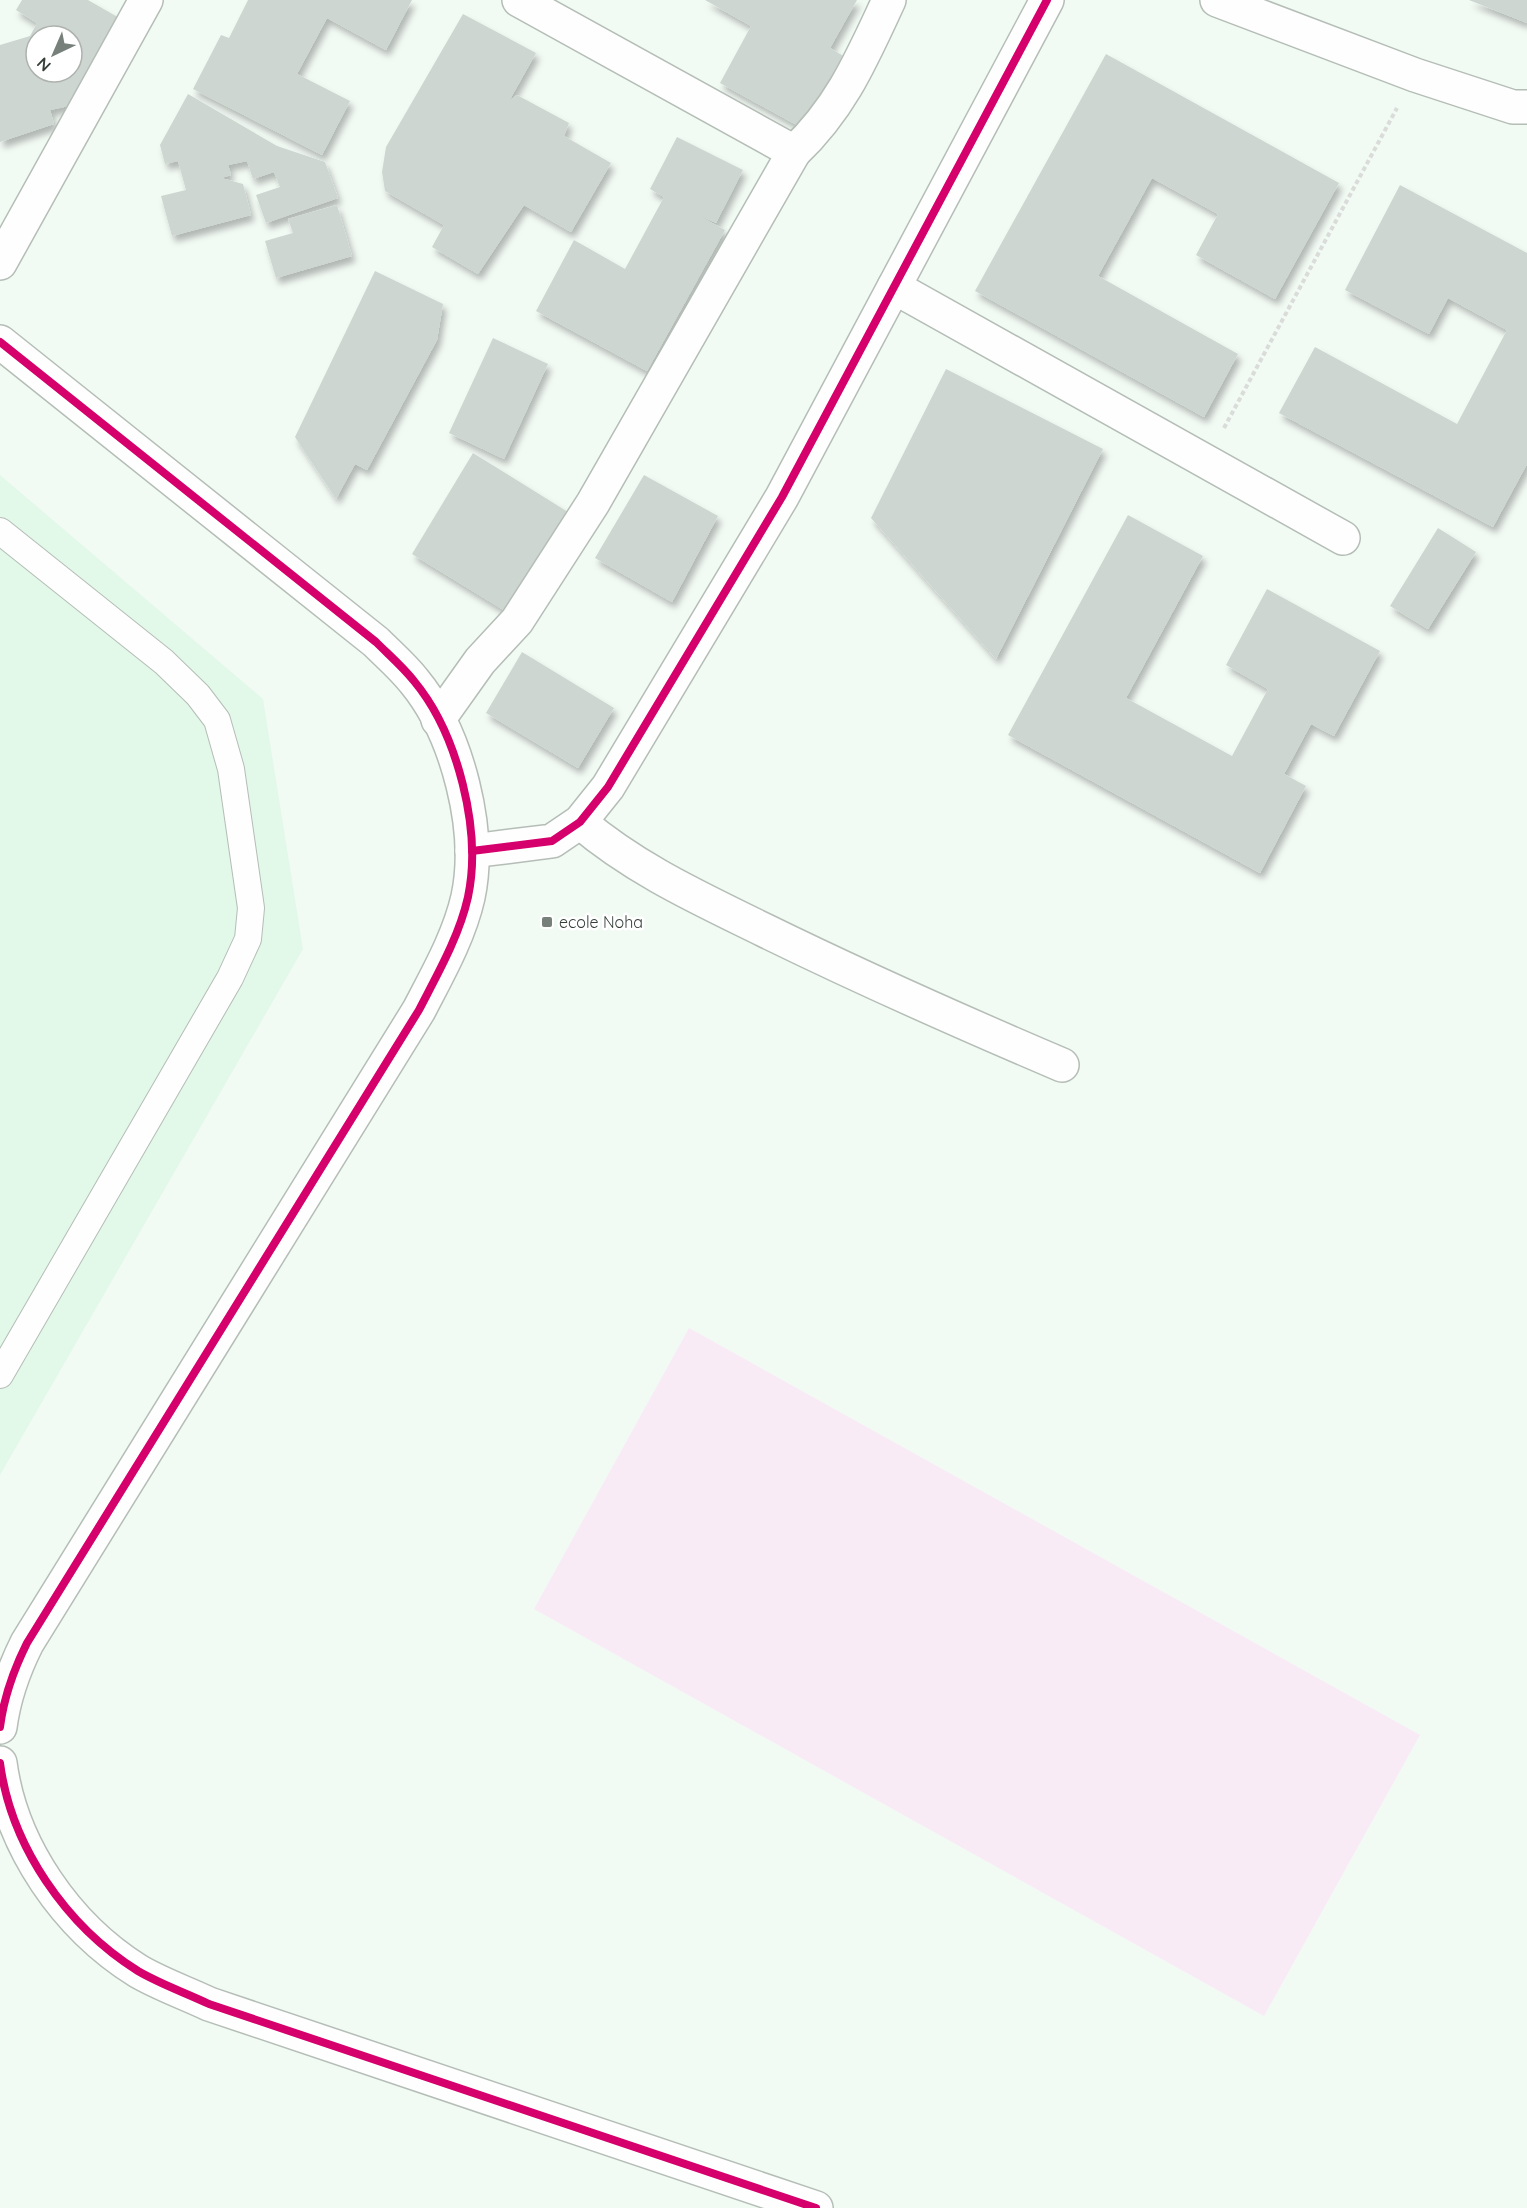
<svg xmlns="http://www.w3.org/2000/svg" width="1527" height="2208" font-family="Quicksand,sans-serif">
  <style>
    .built { fill: #e2f8e8 }
    .green { fill: #f9ebf6 }
    .building { fill: #cdd6d0; fill-rule: evenodd; filter: url(#shadow) }
    .lines { fill: none; stroke-linecap: round; stroke-linejoin: round }
    .service-casing { stroke: #b5bdb7; stroke-width: 28 }
    .minor-casing { stroke: #b5bdb7; stroke-width: 36 }
    .tertiary-casing { stroke: #b5bdb7; stroke-width: 36 }
    .path { stroke: #dadcda; stroke-width: 4; stroke-dasharray: 4.5 3; stroke-linecap: butt }
    .service { stroke: #fdfefd; stroke-width: 26 }
    .minor { stroke: #fdfefd; stroke-width: 33 }
    .tertiary { stroke: #fdfefd; stroke-width: 33 }
    .cycleway-casing { stroke: #fff; stroke-width: 11 }
    .cycleway { stroke: #d6006c; stroke-width: 8 }
    .poi-dot { fill: #77807a; stroke: #fff; stroke-width: 2 }
    .labels { text-anchor: middle; dominant-baseline: central; stroke-width: 5; stroke-linejoin: round; paint-order: stroke }
    .poi-label { font-size: 16px; fill: #353f38; stroke: #fff; text-anchor: start }
  </style>
  <defs>
    <filter id="shadow"><feDropShadow dx="3.5" dy="6" stdDeviation="3" flood-color="#0004"/></filter>
  </defs>
  <rect width="100%" height="100%" fill="#f2faf4"/>
  <path class="built" d="M0 475 263 699 303 949 0 1475Z"/>
  <path class="green" d="M689 1328 1420 1735 1264 2016 534 1609Z"/>
  <g class="building">
    <path d="M22 0H88L128 23 83 103 50 110 54 124 0 142V45L30 36 37 23 16 10ZM36 36H72V72H36Z"/>
    <path d="M248 0H412L386 50 327 18 297 74 350 101 322 155 193 89 221 35 229 38Z"/>
    <path d="M705 0H857L830 48 845 57 804 129 720 83 751 26Z"/>
    <path d="M1469 0H1527V23Z"/>
    <path d="M463 14 536 53 509 101 517 95 569 123 564 136 611 163 571 232 524 205 478 274 432 247 444 225 385 191 382 172 386 147Z"/>
    <path d="M1106 54 1339 183 1275 299 1196 255 1218 214 1152 178 1098 276 1238 354 1204 417 975 291Z"/>
    <path d="M188 94 277 146 325 162 338 198 266 223 256 195 280 187 274 172 253 179 247 161 228 165 231 175 221 178 243 184 251 215 172 236 161 196 186 190 178 161 165 164 160 145Z"/>
    <path d="M677 137 743 170 716 223 688 210 725 230 647 371 536 311 574 240 625 269 664 197 650 189Z"/>
    <path d="M1400 185 1527 253V464L1493 527 1279 413 1315 347 1457 424 1507 330 1448 298 1429 334 1345 290Z"/>
    <path d="M337 205 352 256 276 278 265 241 293 233 288 219Z"/>
    <path d="M375 271 443 304 437 340 367 470 355 464 336 499 295 437Z"/>
    <path d="M493 338 548 364 504 459 449 433Z"/>
    <path d="M946 369 1103 449 996 659 871 518Z"/>
    <path d="M473 453 568 512 507 612 412 554Z"/>
    <path d="M644 475 718 516 672 602 595 558Z"/>
    <path d="M1128 515 1203 556 1126 698 1232 756 1268 689 1226 665 1267 589 1380 651 1334 736 1311 724 1284 774 1306 786 1260 873 1008 735Z"/>
    <path d="M1438 528 1476 552 1428 629 1390 606Z"/>
    <path d="M522 652 614 708 578 768 486 713Z"/>
  </g>
  <g class="lines">
    <g class="service-casing">
      <path id="service" d="M0 531 164 662 198 695 217 720 231 769 251 908 248 939 230 978 0 1375"/>
    </g>
    <g class="minor-casing">
      <g id="minor">
        <path d="M1217 0 1415 75 1513 107H1527"/>
        <path d="M794 152C841 108 862 58 889 0"/>
        <path d="M0 263 146 0"/>
        <path d="M894 287 1343 538"/>
        <path d="M438 720 480 661 517 621 593 503 794 152 519 0"/>
        <path d="M580 822C635 869 699 898 764 930 862 978 961 1022 1062 1065"/>
        <path d="M472 851 552 841 580 822 608 787 782 497 1047 0"/>
      </g>
    </g>
    <g class="tertiary-casing">
      <g id="tertiary">
        <path d="M0 342 376 642C389 655 403 667 414 681 458 734 482 831 468 897 459 937 437 975 419 1010L27 1643C13 1671 4 1696 0 1727"/>
        <path d="M0 1763C11 1846 66 1926 138 1971 160 1984 186 1993 209 2004L816 2208"/>
      </g>
    </g>
    <path class="path" d="M1224 428 1397 108"/>
    <use href="#service" class="service"/>
    <use href="#minor" class="minor"/>
    <use href="#tertiary" class="tertiary"/>
    <g class="cycleway-casing">
      <g id="cycleway">
        <path d="M0 342 376 642C389 655 403 667 414 681 458 734 482 831 468 897 459 937 437 975 419 1010L27 1643C13 1671 4 1696 0 1727"/>
        <path d="M472 851 552 841 580 822 608 787 782 497 1047 0"/>
        <path d="M0 1763C11 1846 66 1926 138 1971 160 1984 186 1993 209 2004L816 2208"/>
      </g>
    </g>
    <use href="#cycleway" class="cycleway"/>
  </g>
  <rect class="poi-dot" x="541" y="916" width="12" height="12" rx="3"/>
  <g class="labels">
    <g class="poi-label">
      <text x="559" y="922">ecole Noha</text>
    </g>
  </g>
  <g transform="translate(54 54) rotate(224)"><circle r="28" fill="#ffffff" stroke="#aeb2af" stroke-width="1.5"/>
  <path d="M0-4.5L10 22L0 15L-10 22Z" fill="#77807a"/>
  <text y="-9" font-size="16" font-weight="bold" text-anchor="middle" fill="#353f38">N</text>
  </g>
</svg>
